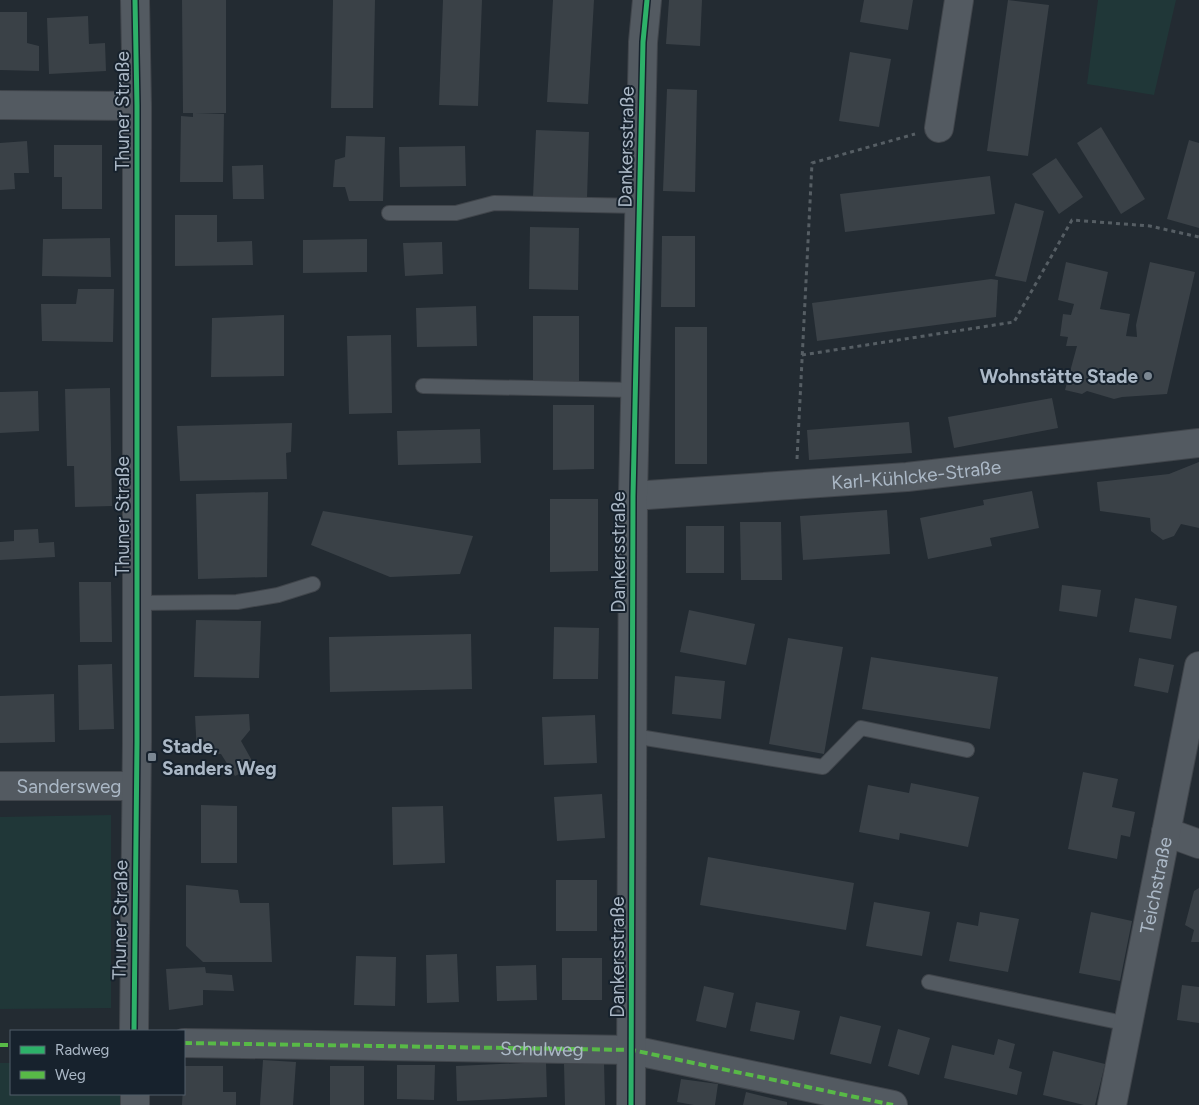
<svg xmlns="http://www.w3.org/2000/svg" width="1199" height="1105" font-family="Figtree,sans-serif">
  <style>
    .green { fill: #203738 }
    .building { fill: #3a4147 }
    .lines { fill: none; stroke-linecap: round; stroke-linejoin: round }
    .lane-casing { stroke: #40454b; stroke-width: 16 }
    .street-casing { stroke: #40454b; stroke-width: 30 }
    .path { stroke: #565e64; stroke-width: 3; stroke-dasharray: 4 4; stroke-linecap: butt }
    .lane { stroke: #535a61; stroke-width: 14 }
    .street { stroke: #535a61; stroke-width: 28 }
    .quiet { stroke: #58b947; stroke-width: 4; stroke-dasharray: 8 4; stroke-linecap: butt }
    .cycleway-casing { stroke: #17222d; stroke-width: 8 }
    .cycleway { stroke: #2db169; stroke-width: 5 }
    .poi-dot { fill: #7b8792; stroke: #17222d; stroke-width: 2 }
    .labels { text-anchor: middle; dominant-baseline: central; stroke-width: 4; stroke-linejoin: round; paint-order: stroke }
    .street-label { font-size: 19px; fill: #abb8c6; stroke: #17222d }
    .poi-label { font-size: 19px; font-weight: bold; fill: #abb8c6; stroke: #17222d; text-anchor: end }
  </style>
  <rect width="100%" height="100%" fill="#232b32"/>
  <g class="green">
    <path d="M1098 0H1176L1154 95 1087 84Z"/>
    <path d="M111 815V1008L0 1009V817Z"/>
    <path d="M0 1063H11V1094H124V1105H0Z"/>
  </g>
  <g class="building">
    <path d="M182 0H226V113H196L224 114 223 182H180L181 116 193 117V113H183Z"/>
    <path d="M333 0H375L373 108H331Z"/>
    <path d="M443 0H482L478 106 439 105Z"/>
    <path d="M553 0H594L588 104 547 102Z"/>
    <path d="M669 0H702L700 46 666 44Z"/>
    <path d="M864 0H913L908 30 860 22Z"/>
    <path d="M1008 0 1049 5 1028 156 987 151Z"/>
    <path d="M0 12H27V43L39 46V71L0 70Z"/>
    <path d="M88 16 89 44 105 43 106 71 49 74 47 18Z"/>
    <path d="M850 52 891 59 879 127 839 121Z"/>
    <path d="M667 89 697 90 695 192 663 191Z"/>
    <path d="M1101 127 1145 199 1121 214 1077 143Z"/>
    <path d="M536 130 589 132 587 199 533 197Z"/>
    <path d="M346 136 385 137 383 201H349L345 187H333L335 160 345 157Z"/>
    <path d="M1189 140 1199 143V228L1167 219Z"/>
    <path d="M27 141 29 173H14L15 189 0 190V143Z"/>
    <path d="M54 145H102V209H62V177H54Z"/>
    <path d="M465 146 466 186 400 187 399 147Z"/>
    <path d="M1056 158 1083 197 1059 214 1032 174Z"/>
    <path d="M263 165 264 199H233L232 166Z"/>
    <path d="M990 176 995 214 845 232 840 194Z"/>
    <path d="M1015 203 1044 211 1026 282 995 276Z"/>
    <path d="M175 215H217V242L252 241 253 265 175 266Z"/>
    <path d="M530 227 579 228 578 290 529 289Z"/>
    <path d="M662 236H695V307H661Z"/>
    <path d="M110 238 111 277 42 276 43 239Z"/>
    <path d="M367 239V272L303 273V240Z"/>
    <path d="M442 242 443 274 405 276 403 243Z"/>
    <path d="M1066 262 1108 272 1100 309 1130 314 1126 336 1137 337 1136 325 1150 262 1195 272 1167 394 1122 397 1114 399 1087 391 1082 394 1065 390 1077 346H1066L1068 337 1060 336 1063 314 1071 315 1074 304 1058 300Z"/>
    <path d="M991 279 998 280 996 317 817 341 812 303Z"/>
    <path d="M78 289H114L113 342 42 341 41 304H76Z"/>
    <path d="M476 306 477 346 417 347 416 308Z"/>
    <path d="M284 315V376L211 377 212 318Z"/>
    <rect x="533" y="316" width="46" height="67"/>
    <rect x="675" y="327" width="32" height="137"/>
    <path d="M391 335 392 413 349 414 347 336Z"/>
    <path d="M110 388 112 506 75 507 74 466H67L65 389Z"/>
    <path d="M38 391 39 431 0 433V392Z"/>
    <path d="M1052 398 1058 428 954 448 948 417Z"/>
    <path d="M553 405H594V469L553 470Z"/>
    <path d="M909 422 912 453 809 460 807 430Z"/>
    <path d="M292 423 291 452 286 453 287 479 180 481 177 426Z"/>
    <path d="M480 429 481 463 398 465 397 431Z"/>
    <path d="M1199 462V528L1181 524 1174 536 1163 540 1151 531 1150 518 1100 511 1097 482 1169 474Z"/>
    <path d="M1032 491 1039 528 990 538 992 546 928 559 920 518 984 505 983 500Z"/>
    <path d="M268 492 267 577 198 579 196 494Z"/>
    <path d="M550 499H598V571L550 572Z"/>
    <path d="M887 510 890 554 803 560 800 516Z"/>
    <path d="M323 511 473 536 460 574 390 577 311 545Z"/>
    <path d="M740 522H781L782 580H741Z"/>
    <rect x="686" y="526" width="38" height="47"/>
    <path d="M38 529 39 543 54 542 55 557 0 560V542L14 541V530Z"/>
    <path d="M79 582H111L112 642H80Z"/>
    <path d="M1062 585 1101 590 1097 617 1059 611Z"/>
    <path d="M1135 598 1177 606 1171 639 1129 632Z"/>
    <path d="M689 610 755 624 746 665 680 652Z"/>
    <path d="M196 620 261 621 259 678 194 677Z"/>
    <path d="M554 627 599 628 598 679H553Z"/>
    <path d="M471 634 472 689 330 692 329 637Z"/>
    <path d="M788 638 843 647 824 754 769 744Z"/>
    <path d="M871 657 998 677 990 729 862 709Z"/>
    <path d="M1139 658 1174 665 1168 693 1134 686Z"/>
    <path d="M112 664 114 729 79 730 78 665Z"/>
    <path d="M675 676 725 681 721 719 672 714Z"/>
    <path d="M54 694 55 742 0 743V696Z"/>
    <path d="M249 714 250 730 241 741 255 766 235 776 221 754 197 753 195 716Z"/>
    <path d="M595 715 597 763 544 765 542 717Z"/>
    <path d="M1083 772 1118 779 1112 807 1135 812 1130 837 1121 835 1117 859 1068 849Z"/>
    <path d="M911 783 979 797 968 847 900 833 899 840 859 832 868 785 909 793Z"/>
    <path d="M602 794 605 838 557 841 554 797Z"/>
    <path d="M201 805 237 806V863H201Z"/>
    <path d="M443 806 445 863 393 865 392 807Z"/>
    <path d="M708 857 854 883 846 930 700 905Z"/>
    <rect x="556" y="880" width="41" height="51"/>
    <path d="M186 885 238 890 240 903H269L272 962H203L186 946Z"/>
    <path d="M1199 888V942H1191L1194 930 1185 925 1194 891Z"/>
    <path d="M874 902 930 912 922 956 866 946Z"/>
    <path d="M980 912 1019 919 1008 972 949 961 957 922 978 926Z"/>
    <path d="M1091 912 1132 921 1120 981 1079 973Z"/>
    <path d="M457 954 459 1002 427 1003 426 955Z"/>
    <path d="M356 956 396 957 395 1006 354 1005Z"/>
    <rect x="562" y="958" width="40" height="42"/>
    <path d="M536 965 537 1000 497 1001 496 966Z"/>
    <path d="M205 967 206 973 232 975 234 991 203 990V1005L169 1010 166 969Z"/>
    <path d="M1182 985 1199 987V1023L1177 1020Z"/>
    <path d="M704 986 734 993 726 1028 696 1021Z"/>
    <path d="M756 1002 800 1011 794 1040 750 1031Z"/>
    <path d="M840 1016 881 1026 871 1064 830 1054Z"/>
    <path d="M898 1029 930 1038 919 1075 888 1066Z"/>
    <path d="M998 1039 1015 1044 1009 1068 1022 1072 1017 1095 944 1078 952 1045 994 1055Z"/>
    <path d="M1053 1051 1105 1064 1095 1105H1084L1043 1095Z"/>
    <path d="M263 1060 296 1062 293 1105H260Z"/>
    <path d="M546 1062 547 1097 457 1101 456 1066Z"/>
    <path d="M604 1063 605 1105H565L564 1064Z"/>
    <path d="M397 1065H435L434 1100 397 1099Z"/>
    <path d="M184 1066H223V1092H236V1105H182Z"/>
    <rect x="330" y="1066" width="34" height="39"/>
    <path d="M681 1079 718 1084 715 1105H694L677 1102Z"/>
    <path d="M746 1092 787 1102V1105H743Z"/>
  </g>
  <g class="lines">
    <g class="lane-casing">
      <g id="lane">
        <path d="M389 213H456L494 203 639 206"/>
        <path d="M423 386 635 390"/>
        <path d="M136 603 237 602 278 595 313 584"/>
        <path d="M633 736 823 767 861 728 967 750"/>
        <path d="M929 982 1128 1024"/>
      </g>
    </g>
    <g class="street-casing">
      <g id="street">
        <path d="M0 105 137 106"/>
        <path d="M939 128 959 0"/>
        <path id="s1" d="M633 496 907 477 1199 443"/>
        <path id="s2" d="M0 786H136"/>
        <path d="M1166 832 1199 844"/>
        <path d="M134 1031 137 742V106L135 0"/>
        <path d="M184 1043 632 1050 893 1105"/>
        <path d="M135 1094V1105"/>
        <path d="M631 1105 633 496 643 42 647 0"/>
        <path id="s3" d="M1112 1105 1199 666"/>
      </g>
    </g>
    <g class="path">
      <path d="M802 355 1014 322 1072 220 1150 226 1199 237"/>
      <path d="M797 459 812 163 915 134"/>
    </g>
    <use href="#lane" class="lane"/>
    <use href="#street" class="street"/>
    <g class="quiet">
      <path id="s4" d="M184 1043 632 1050 893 1105"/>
      <path d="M0 1045H11"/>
    </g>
    <g class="cycleway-casing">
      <g id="cycleway">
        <path d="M134 1031 137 742V106L135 0"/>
        <path d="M631 1105 633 496 643 42 647 0"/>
      </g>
    </g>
    <use href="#cycleway" class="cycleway"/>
  </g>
  <g class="poi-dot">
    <circle cx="1148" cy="376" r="5"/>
    <rect x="147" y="752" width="10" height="10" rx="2.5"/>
  </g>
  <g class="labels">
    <g class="street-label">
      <text transform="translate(122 111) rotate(-90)">Thuner Straße</text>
      <text transform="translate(626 147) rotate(-89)">Dankersstraße</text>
      <text stroke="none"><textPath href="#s1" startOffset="284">Karl-Kühlcke-Straße</textPath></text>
      <text transform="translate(122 516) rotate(-90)">Thuner Straße</text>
      <text transform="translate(618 552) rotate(-90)">Dankersstraße</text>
      <text stroke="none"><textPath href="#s2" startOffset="69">Sandersweg</textPath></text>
      <text stroke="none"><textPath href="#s3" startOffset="224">Teichstraße</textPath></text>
      <text transform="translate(120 920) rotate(-89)">Thuner Straße</text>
      <text transform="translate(617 957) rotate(-90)">Dankersstraße</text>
      <text stroke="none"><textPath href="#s4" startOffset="358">Schulweg</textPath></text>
    </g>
    <g class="poi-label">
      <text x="1138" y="376">Wohnstätte Stade</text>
      <text x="162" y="746" text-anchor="start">Stade,<tspan x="162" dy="22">Sanders Weg</tspan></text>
    </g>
  </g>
  <rect x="10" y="1030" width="175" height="65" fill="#17222d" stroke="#525e6a"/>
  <rect x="20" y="1046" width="25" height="8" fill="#2db169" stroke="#525e6a"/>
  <text x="55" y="1055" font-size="15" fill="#abb8c6">Radweg</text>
  <rect x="20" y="1071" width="25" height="8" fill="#58b947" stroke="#525e6a"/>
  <text x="55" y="1080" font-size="15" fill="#abb8c6">Weg</text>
</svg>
